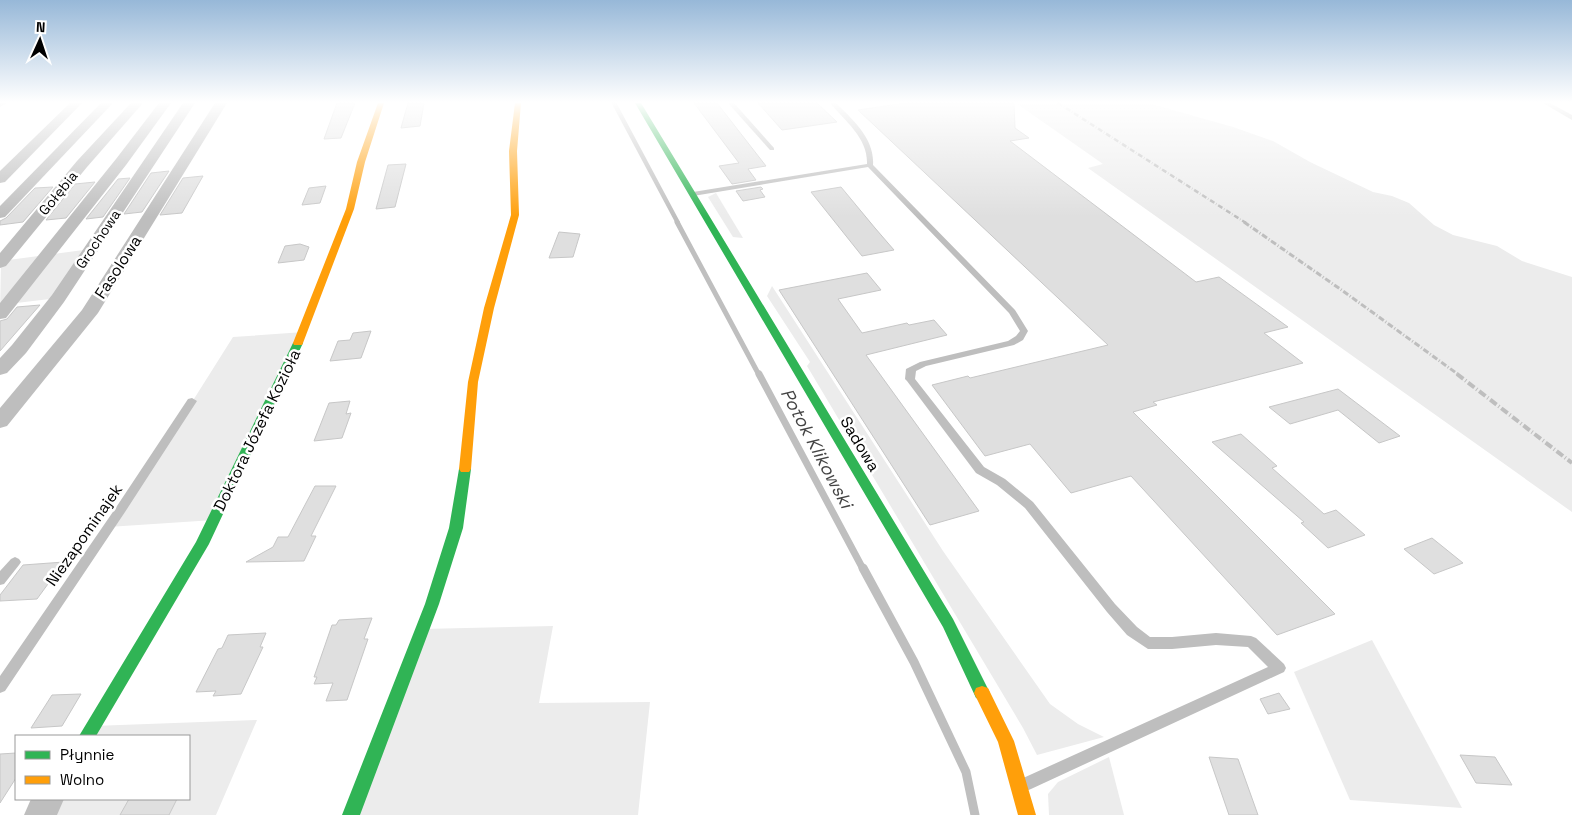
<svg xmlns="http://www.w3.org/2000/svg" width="1572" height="815" font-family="'Space Grotesk',sans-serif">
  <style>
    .green { fill: #ececec }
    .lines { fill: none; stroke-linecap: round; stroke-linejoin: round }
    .stream-far3 { stroke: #bfbfbf; stroke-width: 4.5 }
    .stream-far2 { stroke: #bfbfbf; stroke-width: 5 }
    .stream-far1 { stroke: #bfbfbf; stroke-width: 7 }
    .stream { stroke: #bfbfbf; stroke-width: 9 }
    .building { fill: #dfdfdf; stroke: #c7c7c7 }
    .lane { fill: #bebebe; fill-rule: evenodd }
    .street { fill: #bebebe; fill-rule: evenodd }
    .fast { fill: #30b455; fill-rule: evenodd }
    .slow { fill: #ff9f0a; fill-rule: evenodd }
    .rail-far2 { stroke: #bebebe; stroke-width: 2.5; stroke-dasharray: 5 2 0.5 2; stroke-linecap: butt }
    .rail-far1 { stroke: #bebebe; stroke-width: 3; stroke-dasharray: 6 2 1 2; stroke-linecap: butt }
    .rail { stroke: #bebebe; stroke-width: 4; stroke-dasharray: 8 2.5 1 2.5; stroke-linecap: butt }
    .labels { text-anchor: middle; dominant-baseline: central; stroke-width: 5; stroke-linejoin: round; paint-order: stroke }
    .far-street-label { font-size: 14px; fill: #000; stroke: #fff }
    .street-label { font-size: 16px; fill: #000; stroke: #fff }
    .water-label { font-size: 18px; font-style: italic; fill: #444; stroke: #fff }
  </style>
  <rect width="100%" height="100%" fill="#fff"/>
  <g class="green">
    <path d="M1016 103H1148L1233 127 1273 141 1310 162 1373 192 1392 196 1409 203 1434 225 1453 235 1497 246 1522 261 1572 277V512L1088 168 1103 164Z"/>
    <path d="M716 193 743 238 733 237 708 197Z"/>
    <path d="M91 249 58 298 8 304 0 314 1 261Z"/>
    <path d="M772 286 943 551 1050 704 1078 724 1104 737 1037 755 1023 728 807 366 810 362 767 296Z"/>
    <path d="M304 332 214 520 108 527 146 475 233 337Z"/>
    <path d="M553 626 539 703 650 702 638 815H351L422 629Z"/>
    <path d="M1372 640 1462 808 1350 800 1294 672Z"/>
    <path d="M257 720 216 815H39L49 799H189V736H87L93 726Z"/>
    <path d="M1109 757 1124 815H1049L1048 794 1058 782Z"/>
  </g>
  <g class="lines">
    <path class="stream-far3" d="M614 103 678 223"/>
    <path class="stream-far2" d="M677 222 759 375"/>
    <path class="stream-far1" d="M759 374 863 569"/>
    <path class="stream" d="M863 568 914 662 966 772 975 815"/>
  </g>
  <g class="building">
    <path d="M337 103H355L341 138 324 139Z"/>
    <path d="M408 103H424L420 126 401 128Z"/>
    <path d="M694 103H717L766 166 748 169 756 180 732 184 719 166 739 163Z"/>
    <path d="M758 103H817L837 122 782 130Z"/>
    <path d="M906 103H1014L1015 128 1029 138 1010 141 1196 282 1219 277 1288 327 1264 333 1303 363 1153 402 1157 405 1133 412 1335 614 1277 635 1131 476 1071 493 1030 444 985 456 932 385 968 376 970 378 1108 345 858 110Z"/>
    <path d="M406 164 395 207 376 209 388 165Z"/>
    <path d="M169 171 142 212 124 214 151 173Z"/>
    <path d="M203 176 182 213 160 215 183 178Z"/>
    <path d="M130 178 103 217 86 219 118 179Z"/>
    <path d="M95 182 66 218 46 220 75 184Z"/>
    <path d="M326 186 320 203 302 205 309 188Z"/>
    <path d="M53 187 23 222 0 225V221L6 218 35 188Z"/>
    <path d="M761 187 763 189 760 190 765 197 743 201 736 191Z"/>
    <path d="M841 187 875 228 894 250 862 256 811 192Z"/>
    <path d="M559 232 580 234 573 257 549 258Z"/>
    <path d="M300 244 309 247 304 260 278 263 285 246Z"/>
    <path d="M867 273 881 290 838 299 862 333 907 323 909 325 934 320 947 335 866 355 979 511 930 525 779 290Z"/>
    <path d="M40 305 0 351V321L7 319 17 307Z"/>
    <path d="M371 331 361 358 330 361 338 341 350 340 353 333Z"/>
    <path d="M1338 389 1400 436 1379 443 1338 410 1290 424 1269 407Z"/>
    <path d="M350 401 346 414 351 413 342 438 314 441 329 403Z"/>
    <path d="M1241 434 1277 466 1272 468 1324 514 1336 510 1365 535 1328 548 1301 523 1304 522 1212 442Z"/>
    <path d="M315 486H336L311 536H316L304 561 246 562 273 547 278 537H288Z"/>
    <path d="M1432 538 1463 563 1434 574 1404 549Z"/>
    <path d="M64 562 37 599 0 601V595L23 565Z"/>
    <path d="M372 618 364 639H368L347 700 326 701 333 683 314 684 317 677H314L332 625H336L339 620Z"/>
    <path d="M266 633 260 647H263L241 694 213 696 216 691 196 692 218 649 222 648 228 635Z"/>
    <path d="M1279 693 1290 709 1268 714 1260 699Z"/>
    <path d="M81 694 62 726 31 728 52 695Z"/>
    <path d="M16 753V778L0 803V754Z"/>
    <path d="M1460 755 1495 757 1512 785 1476 783Z"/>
    <path d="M1209 757 1238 759 1258 815H1229Z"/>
    <path d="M129 799H177L169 815H120Z"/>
  </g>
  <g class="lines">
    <g class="lane">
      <path d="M728 103H734L774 148V150H770Z"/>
      <path d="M830 103H836C853 120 875 139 873 165L1015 310 1028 331 1023 340 1014 345 926 366 916 371 915 379 984 467 1005 479 1033 502 1115 604 1137 627 1150 637H1172L1216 633 1251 636 1256 638 1284 664 1286 668 1284 672 1031 789 1026 791 1021 789 1018 784 1021 779 1268 667 1248 647 1216 645 1172 649H1148L1127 635 1107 612 1025 508 997 485 976 473 907 381 905 379 906 369 920 362 1008 341 1016 336 1020 331 1009 313 868 167 693 196 689 194 693 192 867 164C868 138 845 121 830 103Z"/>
      <path d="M1543 103H1550L1572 115V120Z"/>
      <path d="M192 398 197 401 125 512 5 691 0 693V676L117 506 188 399Z"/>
      <path d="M15 557 19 559 21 562 19 565 4 584 0 585V571L11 559Z"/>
    </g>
    <g class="street">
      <path d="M0 103H7L0 107Z"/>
      <path d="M70 103H82L5 182 0 183V171Z"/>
      <path d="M101 103H113L5 217 0 218V206Z"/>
      <path d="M131 103H143L87 167 6 266 0 268V253L77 161Z"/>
      <path d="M159 103H171L126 165 6 318 0 319V303L116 159Z"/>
      <path d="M183 103H195L64 302 26 353 7 373 0 375V358L12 345 52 295Z"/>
      <path d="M215 103H227L98 313 7 426 0 428V408L82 310Z"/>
      <path d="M31 799H64L57 815H24Z"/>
    </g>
    <g class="fast">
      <path d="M635 103H641L953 619 990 693 988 698 982 700 976 698 943 627Z"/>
      <path d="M298 340 303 343 209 544 96 736H79L196 542 293 343Z"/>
      <path d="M465 465 469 466 471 469 463 528 439 604 360 815H342L425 604 449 528 459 469 461 466Z"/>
    </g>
    <g class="slow">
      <path d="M378 103H384L365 162 354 209 303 343 302 345H294L293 343 346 209 357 162Z"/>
      <path d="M515 103H521L517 151 519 215 494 308 478 382 471 469 469 472H461L459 469 468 382 484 308 511 215 509 151Z"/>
      <path d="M982 686 988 688 1014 741 1036 815H1018L998 742 974 693 976 688Z"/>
    </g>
    <path class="rail-far2" d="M1058 103 1246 223"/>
    <path class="rail-far1" d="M1244 222 1343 291 1459 375"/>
    <path class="rail" d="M1457 374 1572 463"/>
  </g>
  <linearGradient id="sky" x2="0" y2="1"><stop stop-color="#97b8d8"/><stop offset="0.47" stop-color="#fff"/><stop offset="1" stop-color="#fff" stop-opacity="0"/></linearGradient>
  <rect width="1572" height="217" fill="url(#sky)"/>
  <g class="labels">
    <g class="far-street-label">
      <text transform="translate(58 193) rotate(-51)">Gołębia</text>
      <text transform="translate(98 239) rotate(-56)">Grochowa</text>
    </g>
    <g class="street-label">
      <text transform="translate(118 267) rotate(-57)">Fasolowa</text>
      <text transform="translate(257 430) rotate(-64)">Doktora Józefa Kozioła</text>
      <text transform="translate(860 444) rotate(59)">Sadowa</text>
      <text transform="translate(84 535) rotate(-55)">Niezapominajek</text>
    </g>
    <g class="water-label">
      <text transform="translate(817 448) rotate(62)">Potok Klikowski</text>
    </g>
  </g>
  <rect x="15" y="735" width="175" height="65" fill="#ffffff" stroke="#999999"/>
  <rect x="25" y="751" width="25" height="8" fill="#30b455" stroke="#999999"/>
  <text x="60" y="760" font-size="15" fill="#000000">Płynnie</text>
  <rect x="25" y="776" width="25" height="8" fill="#ff9f0a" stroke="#999999"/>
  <text x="60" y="785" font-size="15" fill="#000000">Wolno</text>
  <g transform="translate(40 40) rotate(3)" stroke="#ffffff" stroke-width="4" paint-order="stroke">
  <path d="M0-4L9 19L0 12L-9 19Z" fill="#000000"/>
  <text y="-8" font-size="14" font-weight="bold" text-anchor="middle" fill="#000000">N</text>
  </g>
</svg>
